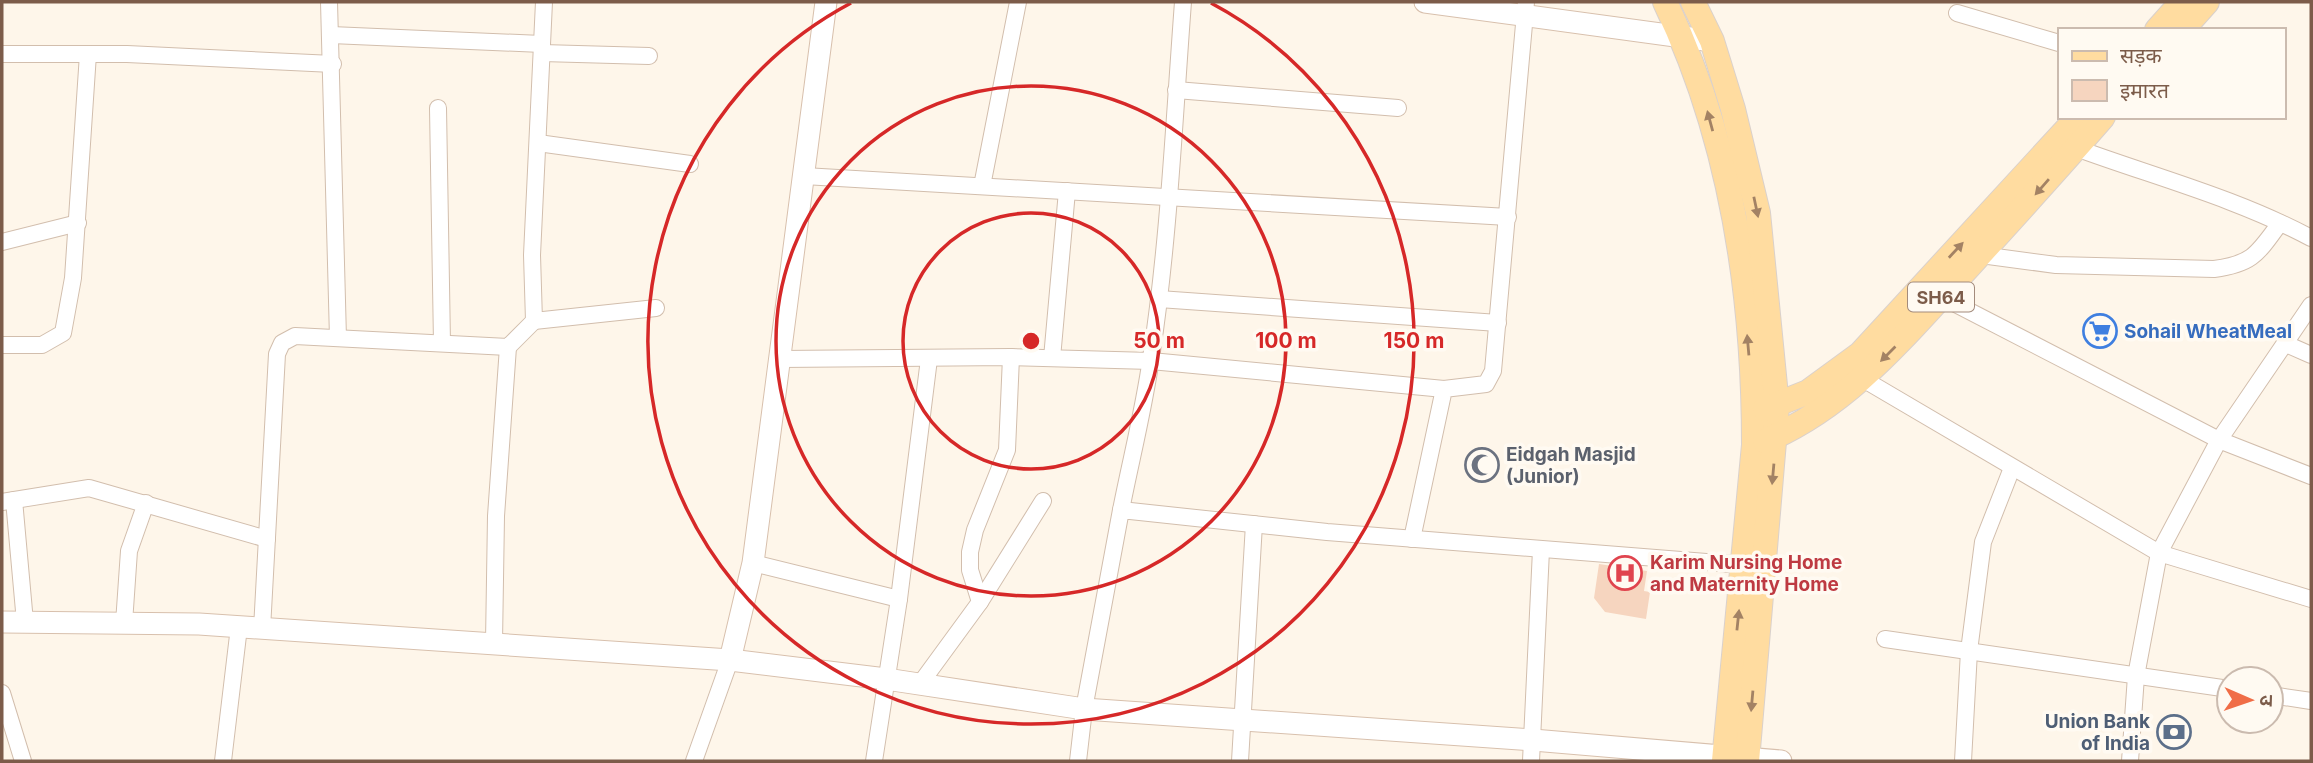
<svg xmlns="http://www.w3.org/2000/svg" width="2313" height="763" font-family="Inter,'Noto Sans Devanagari',sans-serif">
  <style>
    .building { fill: #f6d5bf }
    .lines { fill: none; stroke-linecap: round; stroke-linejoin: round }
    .street-casing { stroke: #d2bead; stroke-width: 18 }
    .secondary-casing { stroke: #d8c0ad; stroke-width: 23 }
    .primary-casing { stroke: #dad1cc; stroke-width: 26 }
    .street { stroke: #fff; stroke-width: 16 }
    .secondary { stroke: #fff; stroke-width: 21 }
    .primary { stroke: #ffdca0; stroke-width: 24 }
    .oneway { fill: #a38264 }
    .ring { fill: none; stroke: #d62828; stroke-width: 3.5 }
    .labels { text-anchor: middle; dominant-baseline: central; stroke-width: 7; stroke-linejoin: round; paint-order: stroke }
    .shield { fill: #fffaf2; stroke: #a38b7c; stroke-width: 2 }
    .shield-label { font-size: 18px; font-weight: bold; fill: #7c5c4a }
    .shop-label { font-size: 19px; font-weight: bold; fill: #366cbe; stroke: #fffaf2; text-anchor: start }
    .worship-label { font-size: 19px; font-weight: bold; fill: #5b616d; stroke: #fffaf2; text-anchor: start }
    .health-label { font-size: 19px; font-weight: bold; fill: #be3a42; stroke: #fffaf2; text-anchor: start }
    .service-label { font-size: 19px; font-weight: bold; fill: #4e5e75; stroke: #fffaf2; text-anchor: end }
    .centre { fill: #d62828; stroke: #fffaf2; stroke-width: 3.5 }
    .ring-label { font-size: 21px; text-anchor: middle; font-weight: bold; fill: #d62828; stroke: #fffaf2; stroke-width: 7; stroke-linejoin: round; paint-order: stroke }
  </style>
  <rect width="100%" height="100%" fill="#fef6ea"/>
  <path class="building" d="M1599 564 1647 571 1644 591 1650 592 1646 619 1605 612 1594 598Z"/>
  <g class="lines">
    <g class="street-casing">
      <g id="street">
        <path d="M329 2 338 338"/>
        <path d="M544 2 532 255 534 321 656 308"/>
        <path d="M1957 13 2059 43"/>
        <path d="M331 35 542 44"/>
        <path d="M542 53 649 56"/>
        <path d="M2 54H127L333 64"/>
        <path d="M1176 90 1398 108"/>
        <path d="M438 108 442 343"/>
        <path d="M538 143 690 164"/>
        <path d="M2076 148C2155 177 2236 198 2311 238"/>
        <path d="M804 176 1508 217"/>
        <path d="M982 186 1018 2"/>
        <path d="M2 242 78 223"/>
        <path d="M1981 255 2056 265 2214 269C2253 264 2258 253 2280 223"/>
        <path d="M1942 297 2219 440 2311 476"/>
        <path d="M1159 299 1498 323"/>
        <path d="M2286 344 2311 355"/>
        <path d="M2 345H42L63 333 73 278 88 54"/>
        <path d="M1052 358 1067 191"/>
        <path d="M780 359 1011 357 1151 361 1444 389"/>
        <path d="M1863 379 2159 553 2311 599"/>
        <path d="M14 500 25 622"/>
        <path d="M2 502 89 488 267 539"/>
        <path d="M1121 510C1131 459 1144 409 1151 358 1169 240 1174 121 1183 2"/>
        <path d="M1412 539 1444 389 1486 384 1493 371 1526 2"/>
        <path d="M753 563 899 599"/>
        <path d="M980 602 970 570V552L975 530 1007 450 1011 357"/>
        <path d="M124 623 129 551 146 503"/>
        <path d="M262 629 277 354 282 343 295 336 508 347 534 321"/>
        <path d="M1885 639 2229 689"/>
        <path d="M494 642 496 516 508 347"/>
        <path d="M920 684 980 602 1043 501"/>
        <path d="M2 693 23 761"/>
        <path d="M2271 695 2311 701"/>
        <path d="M223 761 239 627"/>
        <path d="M694 761 730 660"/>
        <path d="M874 761 899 599 929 359"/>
        <path d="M1078 761 1084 709 1121 510 1327 532 1744 565"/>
        <path d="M1240 761 1254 524"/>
        <path d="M1531 761 1541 550"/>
        <path d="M1963 761 1969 651 1983 542 2012 468"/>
        <path d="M2130 761 2136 676 2159 553 2219 440 2311 305"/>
      </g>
    </g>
    <g class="secondary-casing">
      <g id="secondary">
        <path d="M1425 2 1712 41"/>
        <path d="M2 622 199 624 730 660 886 679 1084 709 1533 740 1781 761"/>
        <path d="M730 660 753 563 826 2"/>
      </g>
    </g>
    <g class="primary-casing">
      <g id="primary">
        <path d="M1665 2C1731 139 1754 295 1754 445L1724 761"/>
        <path d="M1693 2 1712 41 1733 109 1758 213 1777 406 1747 761"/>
        <path d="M2157 30 2182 2"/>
        <path d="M2182 30 2207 2"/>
        <path d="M1765 409 1808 392 1860 354 2078 117"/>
        <path d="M1765 441C1838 410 1889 354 1942 296 1996 237 2050 178 2103 117"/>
      </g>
    </g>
    <use href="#street" class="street"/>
    <use href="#secondary" class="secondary"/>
    <use href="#primary" class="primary"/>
  </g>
  <defs><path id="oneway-solid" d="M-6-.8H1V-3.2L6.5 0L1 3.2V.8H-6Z" transform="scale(1.75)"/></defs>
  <g class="oneway">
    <use href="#oneway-solid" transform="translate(1710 121) rotate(-105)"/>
    <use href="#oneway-solid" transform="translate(2042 187) rotate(131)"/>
    <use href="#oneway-solid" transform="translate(1756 207) rotate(78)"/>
    <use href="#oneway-solid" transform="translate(1956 250) rotate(-47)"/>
    <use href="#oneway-solid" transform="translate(1748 345) rotate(-95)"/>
    <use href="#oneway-solid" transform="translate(1888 354) rotate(135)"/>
    <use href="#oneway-solid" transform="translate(1773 474) rotate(95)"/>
    <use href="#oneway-solid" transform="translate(1738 620) rotate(-84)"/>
    <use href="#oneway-solid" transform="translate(1752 701) rotate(95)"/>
  </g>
  <g class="ring">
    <circle cx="1031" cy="341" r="128"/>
    <circle cx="1031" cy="341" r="255"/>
    <path d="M1211 3A383 383 0 1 1 851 3"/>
  </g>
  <defs>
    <g id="supermarket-ring" transform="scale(1.75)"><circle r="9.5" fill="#fffaf2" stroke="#3f7fe0" stroke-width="1.5"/><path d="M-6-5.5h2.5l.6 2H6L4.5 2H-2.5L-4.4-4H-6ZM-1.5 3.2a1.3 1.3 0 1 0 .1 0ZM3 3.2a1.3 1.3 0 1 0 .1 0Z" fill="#3f7fe0"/></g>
    <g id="mosque-ring" transform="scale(1.75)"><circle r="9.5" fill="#fffaf2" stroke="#6b7280" stroke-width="1.5"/><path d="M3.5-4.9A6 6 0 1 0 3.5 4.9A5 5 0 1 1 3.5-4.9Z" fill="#6b7280"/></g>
    <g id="hospital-ring" transform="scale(1.75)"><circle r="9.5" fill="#fffaf2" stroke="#e0444e" stroke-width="1.5"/><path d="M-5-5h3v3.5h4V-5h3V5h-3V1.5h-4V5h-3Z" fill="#e0444e"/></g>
    <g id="bank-ring" transform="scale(1.75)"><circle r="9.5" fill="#fffaf2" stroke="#5c6f8a" stroke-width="1.5"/><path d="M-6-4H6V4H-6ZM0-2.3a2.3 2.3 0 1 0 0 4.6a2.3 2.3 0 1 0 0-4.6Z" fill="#5c6f8a"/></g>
  </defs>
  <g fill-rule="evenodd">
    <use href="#supermarket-ring" x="2100" y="331"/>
    <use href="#mosque-ring" x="1482" y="465"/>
    <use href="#hospital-ring" x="1625" y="573"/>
    <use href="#bank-ring" x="2174" y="732"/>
  </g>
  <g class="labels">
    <rect class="shield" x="1908" y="282.5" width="66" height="29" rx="5"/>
    <g class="shield-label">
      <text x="1941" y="297">SH64</text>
    </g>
    <g class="shop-label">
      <text x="2124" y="331">Sohail WheatMeal</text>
    </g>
    <g class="worship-label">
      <text x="1506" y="454">Eidgah Masjid<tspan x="1506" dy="22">(Junior)</tspan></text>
    </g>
    <g class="health-label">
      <text x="1650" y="562">Karim Nursing Home<tspan x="1650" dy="22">and Maternity Home</tspan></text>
    </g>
    <g class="service-label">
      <text x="2150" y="721">Union Bank<tspan x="2150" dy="22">of India</tspan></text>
    </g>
  </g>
  <circle cx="1031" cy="341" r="10" class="centre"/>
  <g class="ring-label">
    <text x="1159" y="348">50 m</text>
    <text x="1286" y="348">100 m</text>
    <text x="1414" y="348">150 m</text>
  </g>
  <rect width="2313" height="763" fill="none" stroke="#7c5c4a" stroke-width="7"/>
  <rect x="2058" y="28" width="228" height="91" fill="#fffaf2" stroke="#cbbbaf" stroke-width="2"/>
  <rect x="2072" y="51" width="35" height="10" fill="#ffdca0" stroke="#cbbbaf" stroke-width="2"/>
  <text x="2120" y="63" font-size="21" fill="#7c5c4a">सड़क</text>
  <rect x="2072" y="80" width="35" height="21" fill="#f6d5bf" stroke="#cbbbaf" stroke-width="2"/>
  <text x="2120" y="98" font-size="21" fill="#7c5c4a">इमारत</text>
  <g transform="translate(2250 700) rotate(92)"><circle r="33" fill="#fffaf2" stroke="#cbbbaf" stroke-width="2"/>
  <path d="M0-5L12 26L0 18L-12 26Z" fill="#f06d47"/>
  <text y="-10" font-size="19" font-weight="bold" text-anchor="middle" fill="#7c5c4a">उ</text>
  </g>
</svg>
